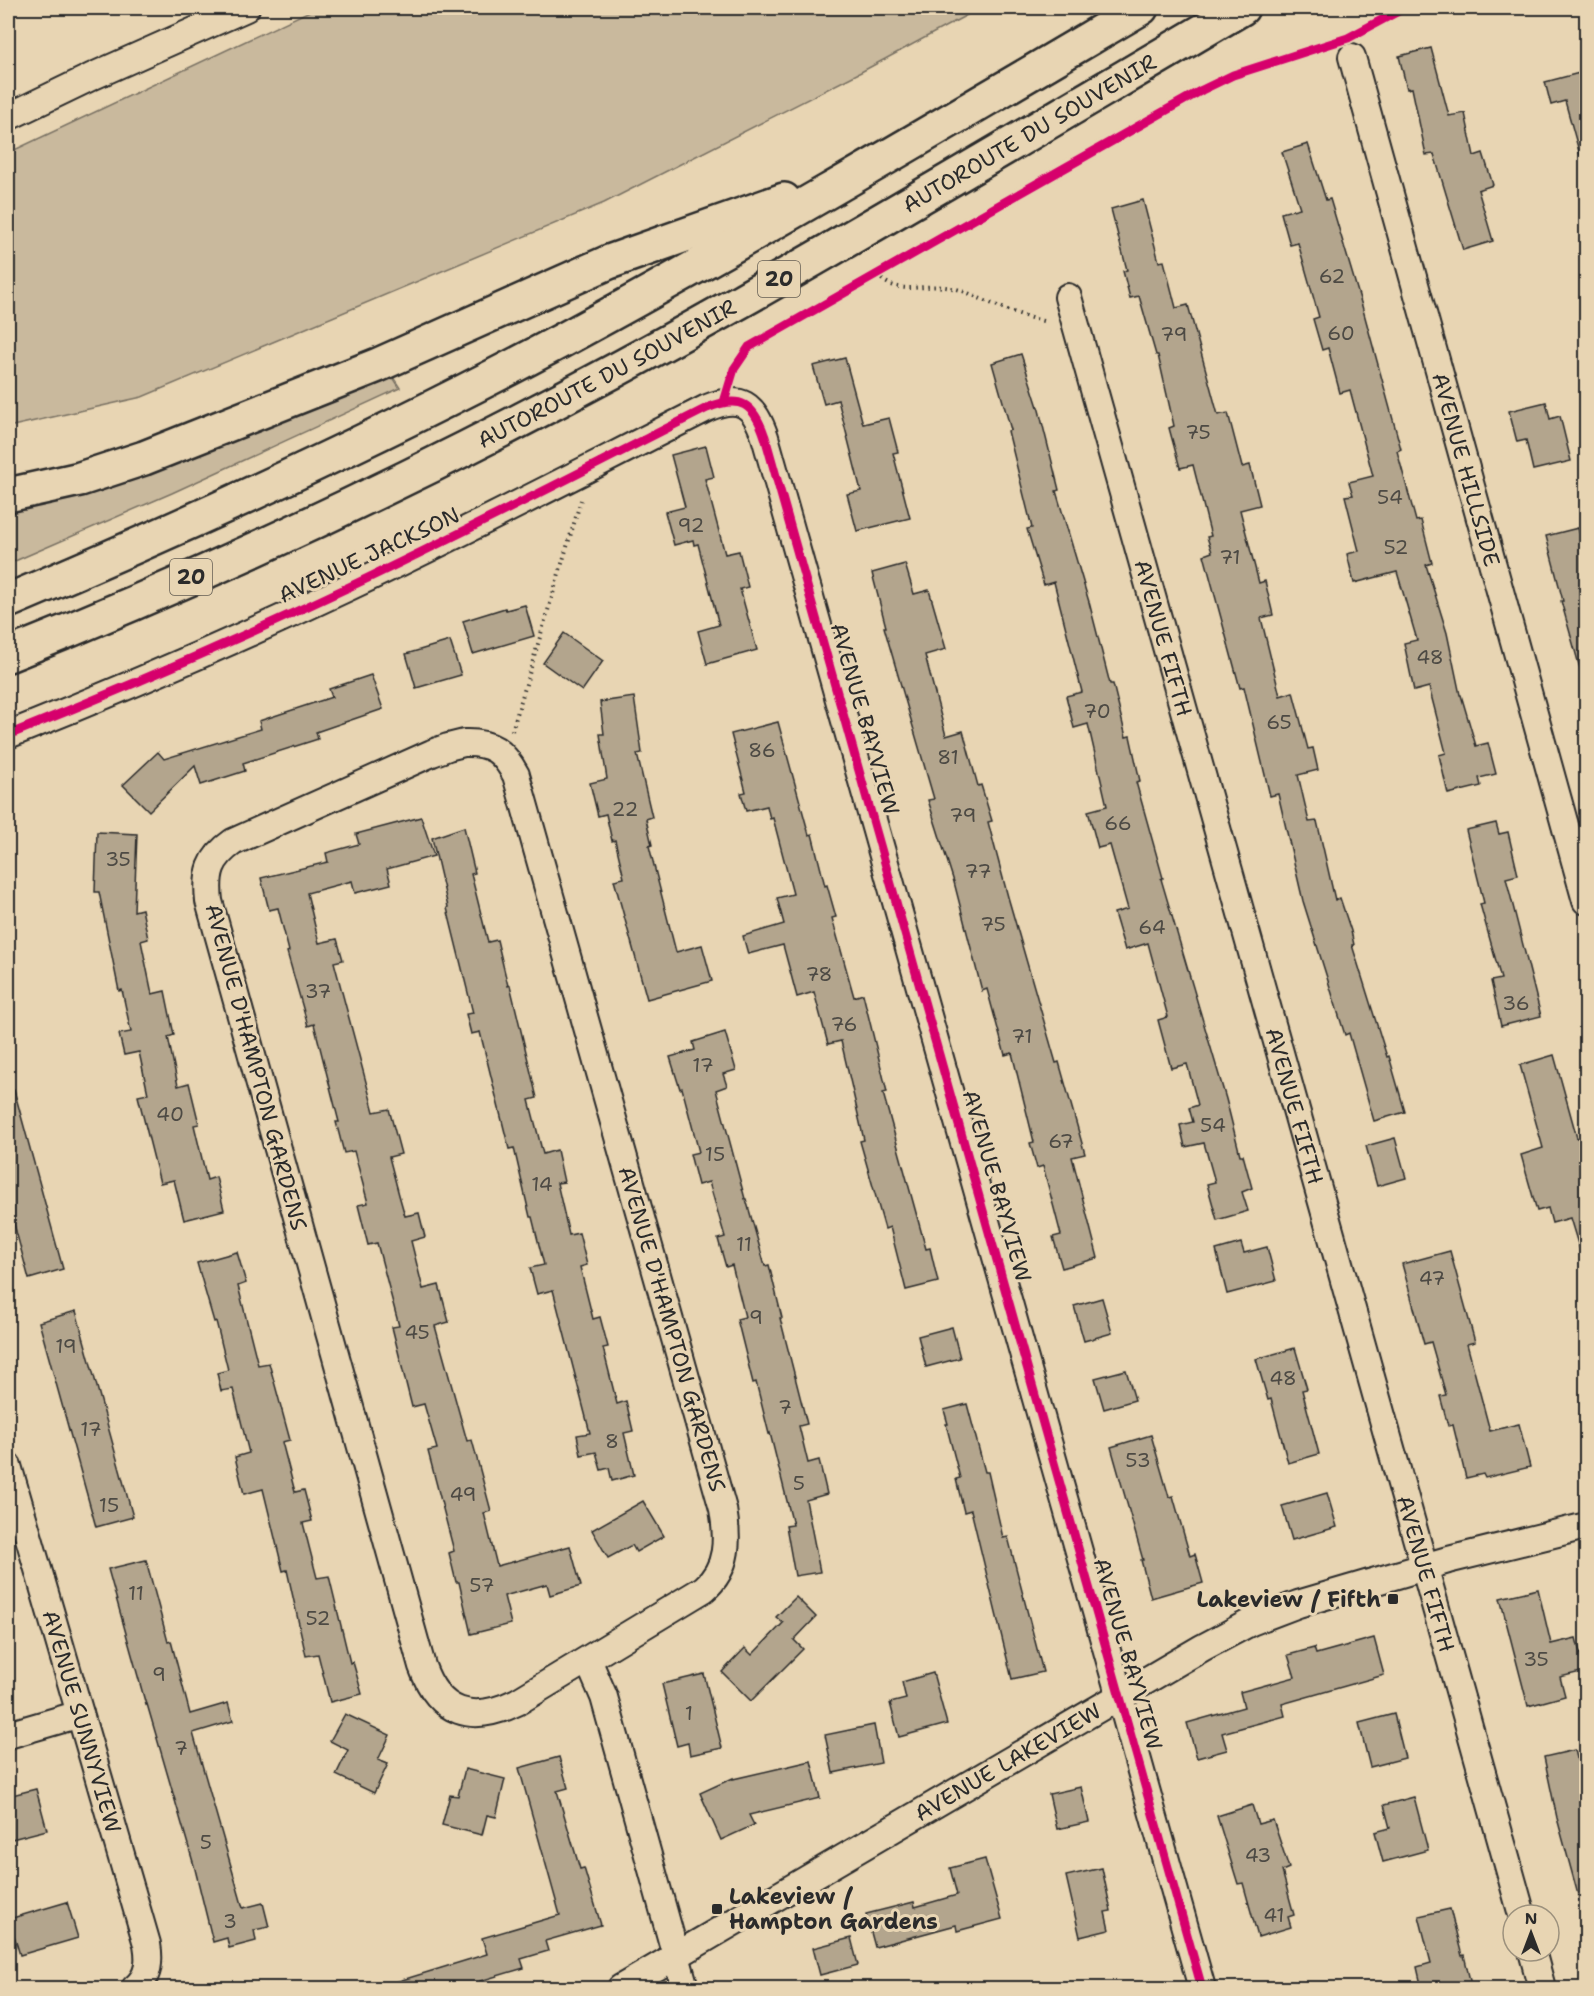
<svg xmlns="http://www.w3.org/2000/svg" width="1594" height="1996" font-family="'Shantell Sans',sans-serif">
  <style>
    .green { fill: #c9b99d; stroke: #7a7264; stroke-width: 1.5 }
    .building { fill: #b3a58d; stroke: #2b2b2b; stroke-width: 1.5 }
    .lines { fill: none; stroke-linecap: round; stroke-linejoin: round }
    .minor-casing { stroke: #2b2b2b; stroke-width: 30 }
    .highway-casing { stroke: #2b2b2b; stroke-width: 38 }
    .path { stroke: #2b2b2b; stroke-width: 4; stroke-dasharray: 1.5 4.5; stroke-linecap: butt }
    .minor { stroke: #e8d5b3; stroke-width: 26 }
    .highway { stroke: #e8d5b3; stroke-width: 33 }
    .cycleway-casing { stroke: #e8d5b3; stroke-width: 13 }
    .cycleway { stroke: #d6006c; stroke-width: 9 }
    .poi-dot { fill: #2b2b2b; stroke: #e8d5b3; stroke-width: 2 }
    .labels { text-anchor: middle; dominant-baseline: central; stroke-width: 6; stroke-linejoin: round; paint-order: stroke }
    .number-label { font-size: 20px; fill: #4d4a44 }
    .shield { fill: #e8d5b3; stroke: #645e54; stroke-width: 1.5 }
    .shield-label { font-size: 21px; font-weight: bold; fill: #2b2b2b }
    .street-label { font-size: 22px; fill: #2b2b2b; stroke: #e8d5b3 }
    .poi-label { font-size: 22px; font-weight: bold; fill: #2b2b2b; stroke: #e8d5b3; text-anchor: end }
  </style>
  <rect width="100%" height="100%" fill="#e8d5b3"/>
  <filter id="ink" filterUnits="userSpaceOnUse"><feTurbulence type="fractalNoise" baseFrequency=".0167" numOctaves="2"/><feDisplacementMap in="SourceGraphic" scale="12" xChannelSelector="R" yChannelSelector="G"/><feConvolveMatrix kernelMatrix="1 2 1 2 8 2 1 2 1" color-interpolation-filters="sRGB"/></filter>
  <g filter="url(#ink)">
    <g class="green">
      <path d="M316 8H980L861 72 604 203 142 397 8 427V153Z"/>
      <path d="M389 371 400 388 172 493 8 564V504Z"/>
    </g>
    <g class="building">
      <path d="M1431 48 1449 116 1465 113 1474 156 1483 153 1493 185 1478 190 1493 241 1463 250 1434 154 1426 155 1412 88 1407 89 1399 56Z"/>
      <path d="M1587 71V154L1580 155 1565 101 1551 105 1545 82Z"/>
      <path d="M1308 144 1326 200 1330 199 1362 306 1401 449 1397 451 1416 521 1421 520 1432 563 1426 565 1447 633 1460 695H1461L1476 746 1488 743 1496 774 1479 778 1481 786 1448 794 1439 755 1446 753 1429 687 1414 691 1404 643 1417 640 1397 572 1354 583 1347 554 1359 551 1345 496 1353 495 1349 482 1373 476 1350 390 1340 393 1328 348 1322 350 1313 319 1319 317 1298 243 1290 245 1281 213 1300 208 1282 152Z"/>
      <path d="M1143 200 1159 262 1164 261 1176 308 1188 305 1218 415 1228 413 1242 467 1250 465 1260 505 1240 510 1259 583 1265 581 1273 615 1261 618 1280 696 1293 692 1308 749 1313 748 1318 770 1298 775 1309 822 1317 821 1335 900 1340 898 1351 931 1354 945H1352L1387 1057 1389 1056 1405 1112 1374 1121 1349 1033 1345 1035 1303 901 1278 794 1270 796 1244 687 1240 688 1204 555 1212 552 1207 537 1211 536 1193 465 1180 468 1169 428 1174 426 1158 355H1156L1139 296 1130 298 1123 271 1127 270 1111 209Z"/>
      <path d="M1021 354 1039 410 1059 490 1056 491 1089 602 1110 684H1113L1126 737 1130 736 1140 781 1136 782 1163 878 1161 879 1226 1099 1240 1155H1243L1252 1188 1242 1192 1248 1211 1217 1220 1207 1184 1215 1182 1204 1143 1185 1147 1180 1125 1193 1122 1189 1108 1198 1105 1187 1064 1171 1068 1158 1020 1168 1017 1148 943 1125 950 1114 913 1128 909 1110 845 1098 848 1088 811 1107 806 1088 724 1074 728 1066 696 1082 692 1054 582 1044 585 1027 529 1032 528 1008 431 1011 430 992 363Z"/>
      <path d="M845 358 863 424 889 418 898 452 893 453 910 518 857 531 847 494 861 491 838 400 824 404 813 366Z"/>
      <path d="M1546 402 1550 419 1560 416 1571 461 1533 470 1526 440 1517 442 1509 411Z"/>
      <path d="M706 446 714 477 705 479 725 554 739 551 748 587 740 589 757 650 707 664 698 631 719 625 698 544 694 545 693 540 674 545 665 512 685 507 671 455Z"/>
      <path d="M1578 528 1587 559V671L1581 672 1561 601H1563L1546 536Z"/>
      <path d="M905 564 914 594 929 590 946 649 925 655 946 736 963 731 978 786 981 785 992 821 988 822 1008 897 1056 1063 1059 1062 1085 1154 1072 1157 1098 1258 1062 1268 1053 1237 1061 1235 1043 1166 1037 1168 1030 1143 1034 1142 1012 1053 1005 1055 987 989 982 991 954 882 928 800 934 799 884 627H886L872 573Z"/>
      <path d="M525 605 534 636 473 654 463 621 505 608 506 610Z"/>
      <path d="M564 633 603 661 582 691 543 663Z"/>
      <path d="M450 641 461 675 416 688 406 654Z"/>
      <path d="M371 675 383 709 316 732 318 739 243 763 245 771 201 785 195 766 149 811 123 785 158 752 164 759 261 729 259 721 332 697 329 689Z"/>
      <path d="M634 697 642 753 637 754 652 817 646 819 652 845 649 846 676 952 702 945 712 981 647 999 614 880 624 878 615 840 612 841 606 814 598 816 590 783 607 779 600 734H604L600 702Z"/>
      <path d="M778 722 809 835 812 834 825 886 827 885 836 917 832 918 854 997 863 994 887 1092 883 1093 926 1249 930 1248 938 1282 906 1290 890 1227 885 1229 860 1141 864 1140 841 1041 828 1044 814 992 797 997 783 945 748 954 743 936 784 924 777 898 793 894 773 818 770 819 767 806 746 811 741 793 746 792 731 734Z"/>
      <path d="M421 817 434 856 387 869 391 884 355 893 352 881 307 893 319 943 337 939 343 960 334 962 374 1112 389 1109 401 1154 389 1157 399 1195 405 1216 419 1213 425 1237 411 1241 423 1289 439 1285 449 1322 435 1326 467 1441 472 1440 491 1511 484 1513 497 1566 570 1546 581 1586 550 1595 547 1584 504 1596 511 1624 471 1634 459 1582H456L449 1553 454 1551 428 1451 437 1449 424 1404 412 1407 392 1327 399 1326 377 1243 368 1245 358 1205 368 1203 354 1151 344 1153 336 1122H339L314 1024 308 1026 287 952 289 951 278 908 269 910 261 878 328 862 326 853 359 844 356 834Z"/>
      <path d="M1496 823 1499 834 1508 832 1518 875 1506 878 1541 1016 1501 1026 1491 981 1501 979 1480 904 1484 903 1466 830Z"/>
      <path d="M464 827 475 873 471 874 488 942 497 940 508 986 510 985 537 1098 529 1100 543 1154 557 1150 564 1182 557 1183 569 1235 579 1233 587 1265 580 1267 593 1319 600 1317 608 1347 603 1348 617 1404 626 1401 633 1431 624 1433 634 1475 612 1481 609 1468 601 1470 596 1452 581 1455 577 1435 590 1433 553 1290 537 1294 530 1268 544 1265 532 1217H530L514 1148 509 1149 480 1032 471 1034 466 1014 473 1013 447 908 448 907 432 838Z"/>
      <path d="M97 832 137 834 134 911 142 909 148 939 141 941 152 994 165 991 174 1035 168 1037 178 1086 189 1083 199 1124 194 1125 207 1180 216 1177 224 1210 184 1220 174 1180 160 1183 138 1096 148 1094 139 1052 124 1055 119 1034 131 1032 122 990 119 991 99 892H95Z"/>
      <path d="M725 1032 736 1070 723 1074 727 1086 716 1090 745 1199H746L765 1266 769 1265 782 1318H780L807 1424 799 1426 808 1463 819 1460 827 1494 806 1500 820 1572 795 1576 786 1526 793 1525 770 1433 769 1434 756 1382 753 1383 737 1319 745 1317 732 1265 726 1267 718 1239 725 1237 709 1182 698 1185 690 1154 699 1152 682 1088 680 1089 670 1057 695 1050 693 1042Z"/>
      <path d="M1554 1055 1577 1138 1587 1135V1254H1581L1570 1218 1552 1223 1548 1208 1537 1211 1521 1155 1543 1148 1520 1065Z"/>
      <path d="M14 1090 63 1269 29 1279 8 1202V1091Z"/>
      <path d="M1395 1138 1406 1178 1377 1186 1366 1146Z"/>
      <path d="M1241 1243 1244 1253 1267 1247 1276 1281 1227 1294 1216 1250Z"/>
      <path d="M1450 1251 1475 1342 1467 1344 1490 1431 1519 1424 1530 1467 1485 1478 1483 1474 1466 1478 1453 1425 1448 1426 1440 1396 1446 1395 1431 1342 1424 1344 1402 1264Z"/>
      <path d="M237 1252 246 1283 238 1286 258 1365 269 1363 290 1440 282 1442 295 1492 304 1490 312 1521 303 1523 317 1578 329 1576 350 1663 353 1662 362 1694 330 1702 318 1654 306 1656 287 1570 283 1571 263 1489 244 1494 235 1457 249 1453 233 1389 221 1391 217 1373 228 1370 216 1321 214 1322 197 1263Z"/>
      <path d="M1102 1298 1112 1333 1084 1341 1074 1306Z"/>
      <path d="M76 1311 133 1517 96 1527 39 1322Z"/>
      <path d="M952 1327 960 1358 926 1367 918 1336Z"/>
      <path d="M1295 1348 1307 1389 1302 1390 1319 1454 1288 1463 1271 1399 1268 1400 1256 1359Z"/>
      <path d="M1126 1370 1135 1400 1104 1409 1095 1378Z"/>
      <path d="M967 1404 985 1472H988L1003 1538 1008 1537 1043 1672 1012 1679 971 1510 964 1512 956 1479 960 1478 946 1424H948L944 1410Z"/>
      <path d="M1151 1435 1169 1497 1173 1496 1190 1556 1195 1554 1203 1583 1151 1598 1141 1560H1143L1111 1447Z"/>
      <path d="M1327 1493 1337 1527 1292 1540 1282 1506Z"/>
      <path d="M643 1501 664 1536 636 1552 632 1545 608 1558 592 1530Z"/>
      <path d="M146 1560 168 1642 171 1641 190 1714 228 1703 233 1721 193 1733 243 1908 263 1903 269 1927 254 1930 256 1941 229 1948 227 1938 213 1942 195 1869 147 1704 146 1705 108 1569Z"/>
      <path d="M1538 1589 1551 1644 1576 1638 1585 1671 1560 1677 1565 1696 1528 1706 1500 1598Z"/>
      <path d="M796 1597 816 1617 794 1640 803 1649 751 1701 722 1672 745 1648 752 1655 783 1623 776 1617Z"/>
      <path d="M1374 1638 1384 1675 1282 1704 1285 1716 1222 1733 1227 1750 1197 1758 1187 1723 1244 1707 1240 1692 1295 1677 1288 1655 1314 1648 1316 1654Z"/>
      <path d="M933 1673 947 1724 899 1737 890 1703 906 1699 902 1682Z"/>
      <path d="M704 1674 722 1748 690 1755 688 1743 677 1746 662 1684Z"/>
      <path d="M345 1714 390 1735 378 1760 388 1764 374 1793 336 1775 348 1750 330 1741Z"/>
      <path d="M1394 1714 1405 1758 1370 1767 1359 1723Z"/>
      <path d="M874 1725 881 1763 833 1773 825 1735Z"/>
      <path d="M1575 1750 1587 1799V1901L1580 1902 1557 1818 1544 1757Z"/>
      <path d="M559 1757 568 1788 557 1791 580 1869 584 1868 601 1925 545 1941 548 1951 521 1959 524 1968 480 1981 482 1989H390L389 1984 487 1954 482 1938 560 1915 519 1768Z"/>
      <path d="M811 1761 820 1798 749 1815 754 1825 721 1840 700 1793 733 1778V1779Z"/>
      <path d="M465 1769 505 1779 496 1817 487 1815 482 1835 442 1825 450 1795 458 1796Z"/>
      <path d="M1081 1787 1089 1822 1057 1829 1049 1794Z"/>
      <path d="M36 1789 47 1830 8 1840V1796Z"/>
      <path d="M1414 1797 1428 1850 1383 1862 1375 1832 1390 1828 1384 1805Z"/>
      <path d="M1252 1805 1258 1824 1273 1820 1289 1868 1282 1871 1294 1915 1288 1917 1291 1927 1258 1937 1243 1883 1238 1884 1217 1816Z"/>
      <path d="M985 1859 1002 1919 957 1931 956 1925 875 1947 866 1914 914 1902 915 1907 957 1895 950 1868Z"/>
      <path d="M1102 1868 1111 1911 1105 1912 1109 1930 1080 1937 1066 1876Z"/>
      <path d="M67 1902 78 1938 20 1955 9 1919Z"/>
      <path d="M1450 1909 1462 1956 1464 1955 1472 1989H1422L1417 1967 1431 1963 1419 1916Z"/>
      <path d="M851 1938 858 1965 820 1975 813 1948Z"/>
    </g>
    <g class="lines">
      <g class="minor-casing">
        <g id="minor">
          <path id="s1" d="M1352 57 1586 901"/>
          <path d="M8 117 91 77 246 8"/>
          <path id="s2" d="M1068 297 1522 1915"/>
          <path d="M8 735C123 689 237 640 349 587 470 530 588 468 707 408 741 394 754 404 765 437L1202 1988"/>
          <path d="M464 743C492 742 503 751 516 775L723 1509C728 1538 729 1568 704 1589L517 1702C472 1724 439 1714 422 1666L209 901C206 873 210 858 233 842L432 753 448 747Z"/>
          <path id="s3" d="M8 1466 147 1944C150 1961 149 1977 135 1988"/>
          <path d="M588 1660 604 1697 685 1988"/>
          <path d="M8 1735 80 1714"/>
          <path d="M1532 1951 1542 1988"/>
          <path id="s4" d="M621 1988 1202 1648 1251 1622 1298 1604 1448 1560 1586 1526"/>
        </g>
      </g>
      <g class="highway-casing">
        <g id="highway">
          <path d="M8 495 80 479 144 458 378 365 609 262 784 200"/>
          <path d="M8 601C195 522 381 437 561 341 757 235 949 121 1141 8"/>
          <path id="s5" d="M8 655C259 555 504 435 739 302 908 206 1075 106 1242 8"/>
        </g>
      </g>
      <g class="path">
        <path d="M877 275C900 298 922 282 951 288 961 289 972 295 981 299 1002 308 1021 316 1043 321"/>
        <path d="M512 731 581 500"/>
      </g>
      <use href="#minor" class="minor"/>
      <use href="#highway" class="highway"/>
      <g class="cycleway-casing">
        <g id="cycleway">
          <path d="M724 402 734 369 749 347 1202 90 1233 75 1348 38 1404 8"/>
          <path d="M8 735C123 689 237 640 349 587 470 530 588 468 707 408 741 394 754 404 765 437L1202 1988"/>
        </g>
      </g>
      <use href="#cycleway" class="cycleway"/>
    </g>
  </g>
  <g class="poi-dot">
    <rect x="1387" y="1593" width="12" height="12" rx="3"/>
    <rect x="711" y="1903" width="12" height="12" rx="3"/>
  </g>
  <g class="labels">
    <g class="number-label">
      <text x="1332" y="276">62</text>
      <text x="1341" y="333">60</text>
      <text x="1174" y="334">79</text>
      <text x="1198" y="432">75</text>
      <text x="1390" y="497">54</text>
      <text x="691" y="525">92</text>
      <text x="1396" y="547">52</text>
      <text x="1230" y="557">71</text>
      <text x="1430" y="657">48</text>
      <text x="1097" y="711">70</text>
      <text x="1279" y="722">65</text>
      <text x="762" y="750">86</text>
      <text x="948" y="757">81</text>
      <text x="625" y="809">22</text>
      <text x="963" y="815">79</text>
      <text x="1118" y="823">66</text>
      <text x="118" y="859">35</text>
      <text x="978" y="871">77</text>
      <text x="993" y="924">75</text>
      <text x="1152" y="927">64</text>
      <text x="819" y="974">78</text>
      <text x="318" y="991">37</text>
      <text x="1516" y="1003">36</text>
      <text x="844" y="1024">76</text>
      <text x="1022" y="1036">71</text>
      <text x="703" y="1065">17</text>
      <text x="170" y="1114">40</text>
      <text x="1213" y="1125">54</text>
      <text x="1061" y="1141">67</text>
      <text x="715" y="1154">15</text>
      <text x="542" y="1184">14</text>
      <text x="744" y="1244">11</text>
      <text x="1432" y="1278">47</text>
      <text x="756" y="1317">9</text>
      <text x="417" y="1332">45</text>
      <text x="66" y="1346">19</text>
      <text x="1283" y="1378">48</text>
      <text x="785" y="1407">7</text>
      <text x="91" y="1429">17</text>
      <text x="612" y="1441">8</text>
      <text x="1138" y="1460">53</text>
      <text x="799" y="1483">5</text>
      <text x="463" y="1494">49</text>
      <text x="109" y="1505">15</text>
      <text x="482" y="1585">57</text>
      <text x="136" y="1593">11</text>
      <text x="318" y="1618">52</text>
      <text x="1536" y="1659">35</text>
      <text x="159" y="1674">9</text>
      <text x="689" y="1713">1</text>
      <text x="181" y="1748">7</text>
      <text x="206" y="1842">5</text>
      <text x="1258" y="1855">43</text>
      <text x="1274" y="1915">41</text>
      <text x="230" y="1921">3</text>
    </g>
    <g class="shield">
      <rect x="758" y="261" width="42" height="36" rx="4.5"/>
      <rect x="170" y="559" width="42" height="36" rx="4.5"/>
    </g>
    <g class="shield-label">
      <text x="779" y="279">20</text>
      <text x="191" y="577">20</text>
    </g>
    <g class="street-label">
      <text stroke="none"><textPath href="#s5" startOffset="1148">AUTOROUTE DU SOUVENIR</textPath></text>
      <text stroke="none"><textPath href="#s5" startOffset="662">AUTOROUTE DU SOUVENIR</textPath></text>
      <text stroke="none"><textPath href="#s1" startOffset="428">AVENUE HILLSIDE</textPath></text>
      <text transform="translate(369 555) rotate(-25)">AVENUE JACKSON</text>
      <text stroke="none"><textPath href="#s2" startOffset="354">AVENUE FIFTH</textPath></text>
      <text transform="translate(865 719) rotate(74)">AVENUE BAYVIEW</text>
      <text transform="translate(256 1067) rotate(75)">AVENUE D'HAMPTON GARDENS</text>
      <text stroke="none"><textPath href="#s2" startOffset="840">AVENUE FIFTH</textPath></text>
      <text transform="translate(997 1186) rotate(74)">AVENUE BAYVIEW</text>
      <text transform="translate(672 1329) rotate(74)">AVENUE D'HAMPTON GARDENS</text>
      <text stroke="none"><textPath href="#s2" startOffset="1326">AVENUE FIFTH</textPath></text>
      <text transform="translate(1128 1654) rotate(74)">AVENUE BAYVIEW</text>
      <text stroke="none"><textPath href="#s3" startOffset="266">AVENUE SUNNYVIEW</textPath></text>
      <text stroke="none"><textPath href="#s4" startOffset="448">AVENUE LAKEVIEW</textPath></text>
    </g>
    <g class="poi-label">
      <text x="1381" y="1599">Lakeview / Fifth</text>
      <text x="729" y="1896" text-anchor="start">Lakeview /<tspan x="729" dy="25">Hampton Gardens</tspan></text>
    </g>
  </g>
  <rect width="1594" height="1996" fill="none" stroke="#e8d5b3" stroke-width="30"/>
  <rect x="15" y="15" width="1564" height="1966" fill="none" stroke="#2b2b2b" stroke-width="2" filter="url(#ink)"/>
  <g transform="translate(1531 1933)"><circle r="28" fill="#e8d5b3" stroke="#9c917d" stroke-width="1.5"/>
  <path d="M0-4.5L10 22L0 15L-10 22Z" fill="#2b2b2b"/>
  <text y="-9" font-size="16" font-weight="bold" text-anchor="middle" fill="#2b2b2b">N</text>
  </g>
</svg>
